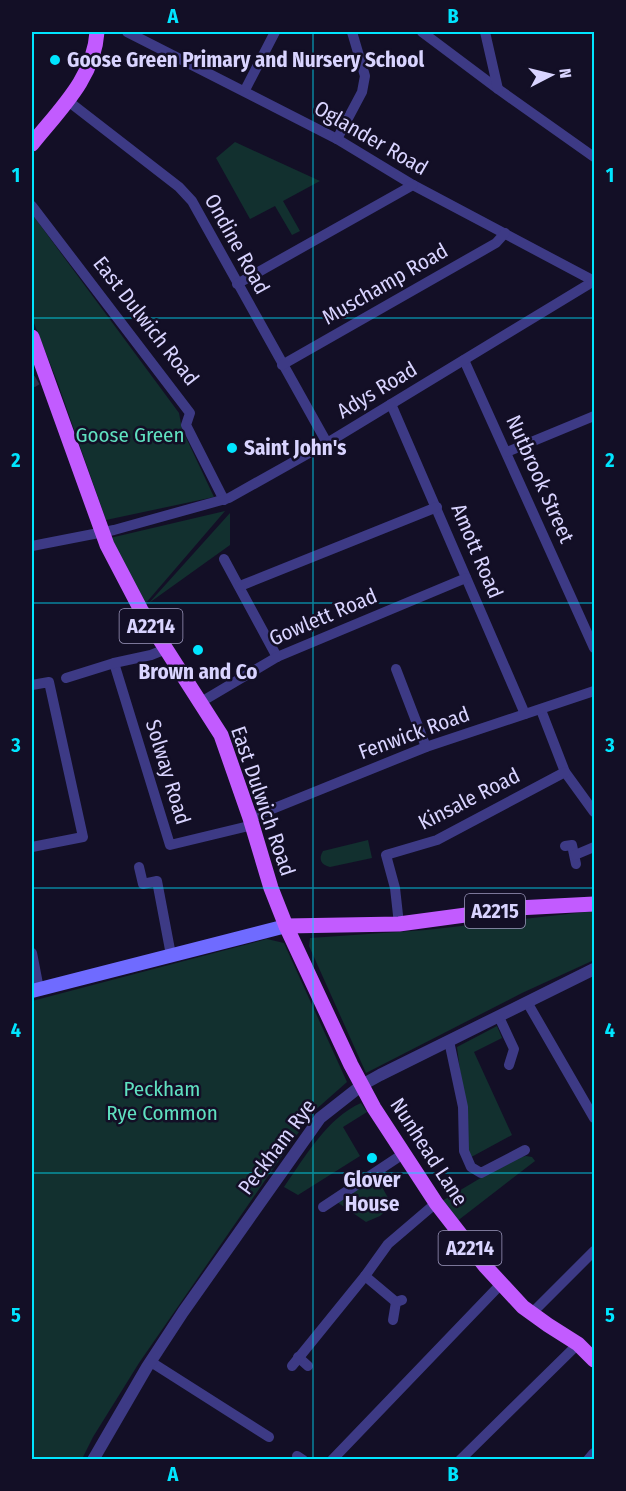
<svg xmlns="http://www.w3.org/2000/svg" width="626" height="1491" font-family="'Fira Sans Condensed',sans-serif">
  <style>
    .green { fill: #12302f }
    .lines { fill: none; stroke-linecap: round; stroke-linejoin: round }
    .minor-tunnel { stroke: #312d47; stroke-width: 10; stroke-dasharray: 10 5; stroke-linecap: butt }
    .minor { stroke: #3d3a85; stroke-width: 10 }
    .tertiary { stroke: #3d3a85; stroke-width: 12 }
    .secondary { stroke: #6f6bff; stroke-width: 14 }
    .primary { stroke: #c25bff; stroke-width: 15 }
    .grid { fill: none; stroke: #00e5ff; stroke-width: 1.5; stroke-opacity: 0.55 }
    .poi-dot { fill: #00e5ff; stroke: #130f26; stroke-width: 2 }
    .labels { text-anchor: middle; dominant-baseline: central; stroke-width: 5; stroke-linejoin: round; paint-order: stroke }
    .shield { fill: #130f26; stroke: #9e99be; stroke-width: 1.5 }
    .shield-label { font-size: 20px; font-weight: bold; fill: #d9d4ff }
    .poi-label { font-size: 21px; font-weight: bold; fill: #d9d4ff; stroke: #130f26; text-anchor: start }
    .street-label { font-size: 21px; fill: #d9d4ff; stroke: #130f26 }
    .park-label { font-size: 21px; fill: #5fe0c0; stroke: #130f26 }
    .neatline { fill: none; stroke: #00e5ff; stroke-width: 2 }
    .grid-label { font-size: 20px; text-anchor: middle; font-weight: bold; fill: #00e5ff }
  </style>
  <rect width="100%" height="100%" fill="#130f26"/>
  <g class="green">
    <path d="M235 142 320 181 283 201 300 231 292 235 275 206 250 219 216 158Z"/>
    <path d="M32 214 179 413 182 429 214 497 106 520 57 381 32 318Z"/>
    <path d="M225 511 145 604 110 538Z"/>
    <path d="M230 513V545L149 603Z"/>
    <path d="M368 840 372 858 330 867C321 865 318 859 323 851Z"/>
    <path d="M594 911V960L522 993 366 1073 309 946 310 938 426 930Z"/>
    <path d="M267 939 284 943 347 1082 313 1112 266 1179 139 1363 93 1437 82 1459H32V1001Z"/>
    <path d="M497 1026 502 1038 474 1052 512 1135 464 1161 463 1095 457 1047Z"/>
    <path d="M361 1103 367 1112 343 1127 360 1156 298 1195 284 1187C305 1157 327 1118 361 1103Z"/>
    <path d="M526 1156 532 1157 535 1161 456 1222 442 1201 514 1158Z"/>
    <path d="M377 1178 392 1205 380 1216 366 1222 337 1202Z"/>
  </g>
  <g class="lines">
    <path class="minor-tunnel" d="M32 383 37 380"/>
    <g class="minor">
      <path d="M127 32 337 139 413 185 594 281"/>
      <path d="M422 32 498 89 594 157"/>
      <path d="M485 32 498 89"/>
      <path d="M245 90 275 32"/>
      <path d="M68 101 179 187 192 201 327 443"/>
      <path d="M337 139 362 92 365 76 352 32"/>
      <path d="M32 206 190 413 186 425 224 500"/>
      <path d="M237 284 413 185"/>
      <path d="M464 360 594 648"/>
      <path d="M282 365 496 243 505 233"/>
      <path d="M391 404 525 714"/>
      <path d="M507 452 594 416"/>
      <path d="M32 546 114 530 229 498 327 443 594 281"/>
      <path d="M224 559 277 657"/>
      <path d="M240 586 437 507"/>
      <path d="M114 663 170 845 253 825"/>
      <path d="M396 669 426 747"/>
      <path d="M66 678 114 663 151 655 166 649"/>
      <path d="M32 685 49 682 83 837 32 847"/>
      <path d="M201 702 277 657 466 578"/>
      <path d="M541 710 565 772 594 812"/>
      <path d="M250 818 426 747 594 691"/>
      <path d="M565 846 572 845 576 864"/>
      <path d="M575 855 594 847"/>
      <path d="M139 867 143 884 157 881 171 955"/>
      <path d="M399 924 395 888 386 855 437 840 565 772"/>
      <path d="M32 953 39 989"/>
      <path d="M527 1002 594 1118"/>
      <path d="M499 1017 514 1049 509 1065"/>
      <path d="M449 1041 463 1107 464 1151 471 1167 481 1173 525 1150"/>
      <path d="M323 1207 403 1154"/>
      <path d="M365 1276 396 1302 402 1300"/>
      <path d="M531 1314 594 1251"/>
      <path d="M393 1320 396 1302"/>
      <path d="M298 1357 308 1366"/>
      <path d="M151 1362 269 1437"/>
      <path d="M292 1366 365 1276 388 1244 436 1203"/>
      <path d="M297 1456 303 1460"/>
      <path d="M332 1460 501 1284"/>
      <path d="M460 1460 578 1344"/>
    </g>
    <g class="tertiary">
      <path d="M93 1460 147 1367 183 1312 320 1118 362 1085 380 1075 594 969"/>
      <path d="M589 1460 594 1454"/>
    </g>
    <path class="secondary" d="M32 991 286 926"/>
    <g class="primary">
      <path d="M32 144C59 110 94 78 97 32"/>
      <path d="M32 337 107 545 141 610 221 735 250 818 271 888 286 926 351 1065 374 1108 436 1203 485 1266 523 1307 548 1325 578 1344 594 1360"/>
      <path d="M286 926 399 924 517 908 594 904"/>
    </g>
  </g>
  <path class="grid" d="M313 32V1460M32 318H594M32 603H594M32 888H594M32 1173H594"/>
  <g class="poi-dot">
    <circle cx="55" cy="60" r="6"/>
    <circle cx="232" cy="448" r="6"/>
    <circle cx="198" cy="650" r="6"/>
    <circle cx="372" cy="1158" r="6"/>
  </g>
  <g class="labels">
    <g class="shield">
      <rect x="119.5" y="609" width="63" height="34" rx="4.5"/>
      <rect x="465" y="894" width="60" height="34" rx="4.5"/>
      <rect x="438.5" y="1231" width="63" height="34" rx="4.5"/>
    </g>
    <g class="shield-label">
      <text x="151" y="626">A2214</text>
      <text x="495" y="911">A2215</text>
      <text x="470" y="1248">A2214</text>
    </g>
    <g class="poi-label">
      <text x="67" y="60">Goose Green Primary and Nursery School</text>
      <text x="244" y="448">Saint John's</text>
      <text x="198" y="672" text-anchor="middle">Brown and Co</text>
      <text x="372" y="1180" text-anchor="middle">Glover<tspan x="372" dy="24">House</tspan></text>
    </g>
    <g class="street-label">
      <text transform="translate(371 138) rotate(30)">Oglander Road</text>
      <text transform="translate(237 244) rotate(61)">Ondine Road</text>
      <text transform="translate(385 284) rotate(-30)">Muschamp Road</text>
      <text transform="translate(146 321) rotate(52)">East Dulwich Road</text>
      <text transform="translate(377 390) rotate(-31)">Adys Road</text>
      <text transform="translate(540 479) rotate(66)">Nutbrook Street</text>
      <text transform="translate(477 551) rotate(67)">Amott Road</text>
      <text transform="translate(323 617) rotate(-23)">Gowlett Road</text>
      <text transform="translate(414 733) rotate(-20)">Fenwick Road</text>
      <text transform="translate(168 772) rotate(73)">Solway Road</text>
      <text transform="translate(469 799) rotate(-27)">Kinsale Road</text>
      <text transform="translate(263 801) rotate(71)">East Dulwich Road</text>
      <text transform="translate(277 1147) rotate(-53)">Peckham Rye</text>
      <text transform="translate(429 1152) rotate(57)">Nunhead Lane</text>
    </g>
    <g class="park-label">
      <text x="130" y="435">Goose Green</text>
      <text x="162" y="1089">Peckham<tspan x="162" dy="24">Rye Common</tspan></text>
    </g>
  </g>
  <rect width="626" height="1491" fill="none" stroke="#130f26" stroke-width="66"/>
  <g transform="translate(551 75) rotate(83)" stroke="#130f26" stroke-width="4.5" paint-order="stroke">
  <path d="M0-4.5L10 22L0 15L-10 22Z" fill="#d9d4ff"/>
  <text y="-9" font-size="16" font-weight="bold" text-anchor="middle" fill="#d9d4ff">N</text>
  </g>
  <rect x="33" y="33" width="560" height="1425" class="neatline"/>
  <g class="grid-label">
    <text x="173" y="23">A</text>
    <text x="453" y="23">B</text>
    <text x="16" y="182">1</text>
    <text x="610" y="182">1</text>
    <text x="16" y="467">2</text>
    <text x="610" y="467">2</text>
    <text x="16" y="752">3</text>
    <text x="610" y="752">3</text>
    <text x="16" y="1037">4</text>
    <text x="610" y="1037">4</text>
    <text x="16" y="1322">5</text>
    <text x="610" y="1322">5</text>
    <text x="173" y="1481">A</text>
    <text x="453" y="1481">B</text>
  </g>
</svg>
